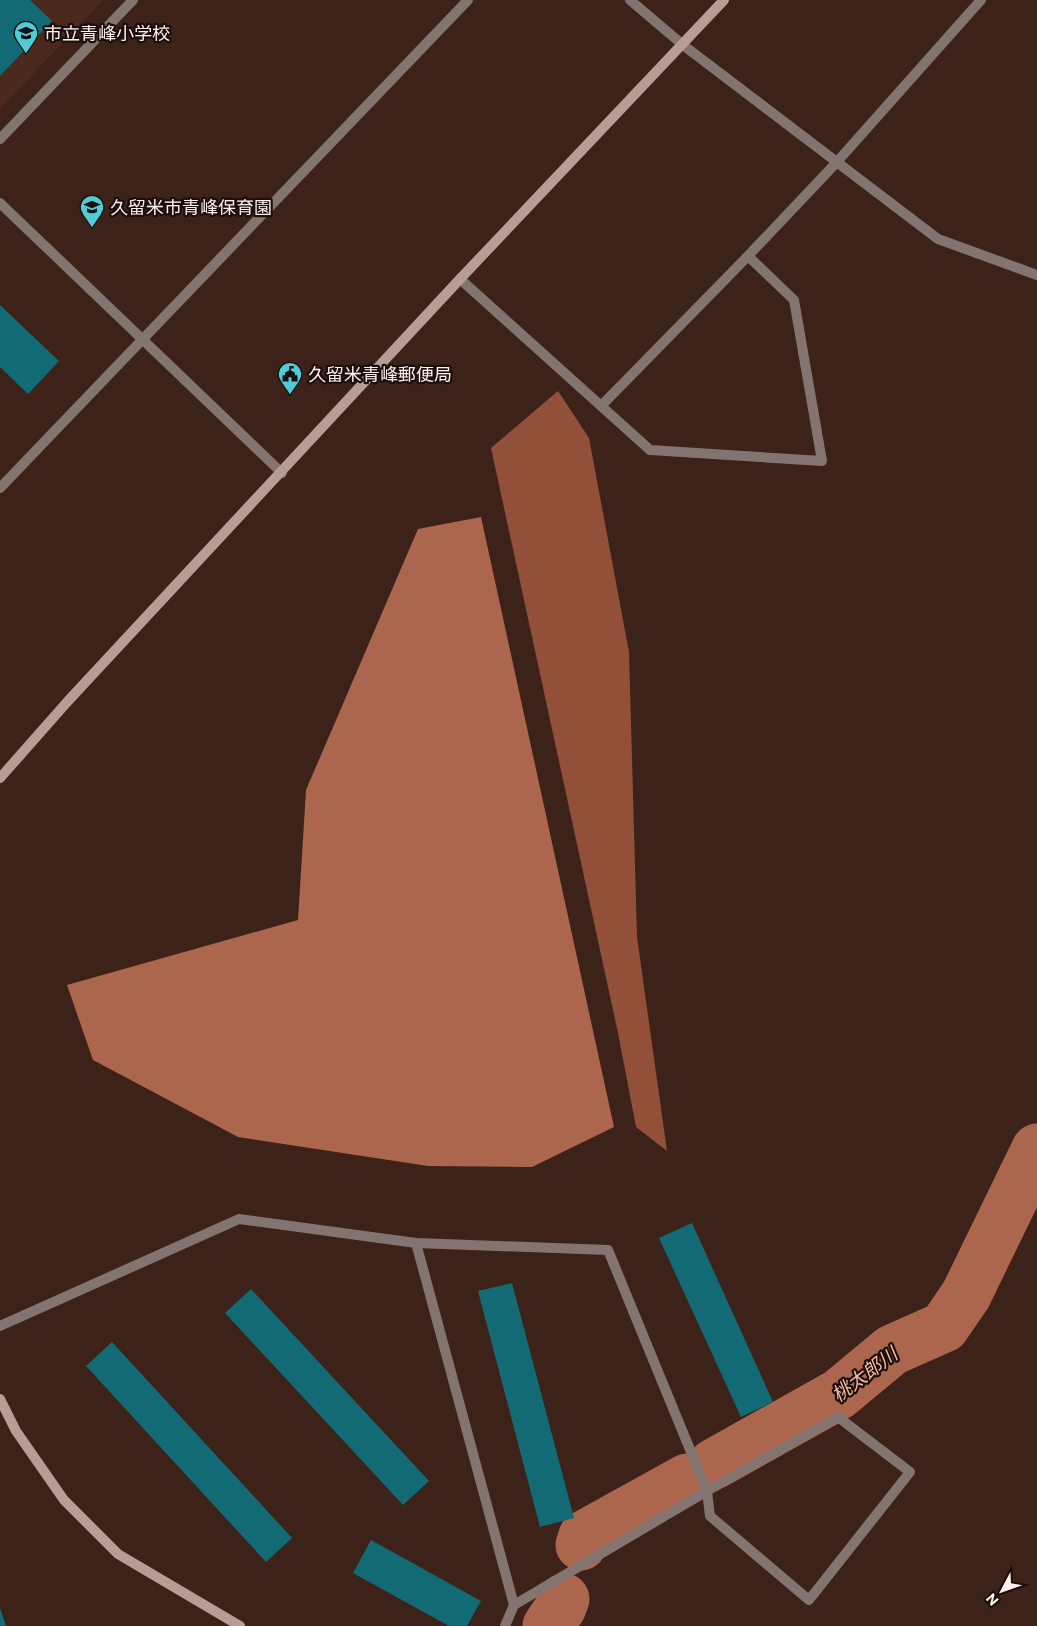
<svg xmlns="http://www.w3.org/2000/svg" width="1037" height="1626" font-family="Commissioner,'Noto Sans JP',sans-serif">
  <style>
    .built { fill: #4b291d }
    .forest { fill: #935038 }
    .water { fill: #ac664d }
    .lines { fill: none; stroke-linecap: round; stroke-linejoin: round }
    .river { stroke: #ac664d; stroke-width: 51 }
    .building { fill: #126b74 }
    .lane { stroke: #83746f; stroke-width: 10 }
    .street { stroke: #83746f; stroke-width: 10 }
    .secondary { stroke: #b69e96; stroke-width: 10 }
    .labels { text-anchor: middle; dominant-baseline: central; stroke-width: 4.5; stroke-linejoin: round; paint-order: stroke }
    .poi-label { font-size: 18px; fill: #fdf2ee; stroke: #1c0f0b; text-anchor: start }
    .water-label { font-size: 19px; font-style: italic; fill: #f8bca6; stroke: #1c0f0b }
  </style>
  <rect width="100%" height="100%" fill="#3d2219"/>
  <path class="built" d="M0 0H103L0 109Z"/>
  <path class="forest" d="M558 391 589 438 629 652 637 937 667 1151 636 1127 618 1033 491 448Z"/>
  <path class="water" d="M481 517 614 1127 532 1167 428 1166 238 1137 93 1060 67 985 298 920 306 790 418 529Z"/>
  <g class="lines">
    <g class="river">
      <path d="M714 1464 839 1394 892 1350 944 1327 966 1295 1037 1149"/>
      <path d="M581 1545 584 1536 687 1479"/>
      <path d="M548 1626 561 1607 564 1599"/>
    </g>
  </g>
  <g class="building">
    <path d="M0 0H30L52 21 0 76Z"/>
    <path d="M0 305 59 361 28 394 0 367Z"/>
    <path d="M692 1223 773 1402 741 1417 659 1238Z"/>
    <path d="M512 1283 574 1518 540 1527 478 1291Z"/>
    <path d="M251 1289 429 1481 403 1505 225 1313Z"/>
    <path d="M112 1342 292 1538 266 1562 86 1366Z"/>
    <path d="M371 1540 481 1601 467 1626H449L353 1573Z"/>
    <path d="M0 1608 6 1626H0Z"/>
  </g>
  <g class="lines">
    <path class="lane" d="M0 139 133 0"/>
    <g class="street">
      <path d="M630 0 683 45 938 239 1037 275"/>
      <path d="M0 203 282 473"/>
      <path d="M748 256 836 163 981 0"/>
      <path d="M460 279 650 450 822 461 794 300 748 256 601 406"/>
      <path d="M0 488 468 0"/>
      <path d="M416 1243 514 1605"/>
      <path d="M0 1326 239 1219 416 1243 608 1250 707 1491 514 1605 505 1626"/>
      <path d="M838 1417 910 1472 809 1600 710 1516 707 1491Z"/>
    </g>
    <g class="secondary">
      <path d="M0 778 68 701 460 279 724 0"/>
      <path d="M0 1399 16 1431 64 1500 118 1554 240 1626"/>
    </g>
  </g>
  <defs>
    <g id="school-pin" transform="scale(1.25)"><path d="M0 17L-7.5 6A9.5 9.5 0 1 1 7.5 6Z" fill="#52cbd8" stroke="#1c0f0b"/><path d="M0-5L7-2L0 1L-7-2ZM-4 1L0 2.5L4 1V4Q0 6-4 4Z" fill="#111"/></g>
    <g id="civic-pin" transform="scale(1.25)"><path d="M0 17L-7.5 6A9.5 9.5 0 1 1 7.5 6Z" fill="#52cbd8" stroke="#1c0f0b"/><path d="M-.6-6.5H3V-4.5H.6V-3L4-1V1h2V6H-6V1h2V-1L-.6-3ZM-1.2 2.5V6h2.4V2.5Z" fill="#111"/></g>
  </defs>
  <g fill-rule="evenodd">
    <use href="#school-pin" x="26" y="33"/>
    <use href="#school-pin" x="92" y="207"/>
    <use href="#civic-pin" x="290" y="374"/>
  </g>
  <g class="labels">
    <g class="poi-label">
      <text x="44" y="33">市立青峰小学校</text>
      <text x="110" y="207">久留米市青峰保育園</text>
      <text x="308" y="374">久留米青峰郵便局</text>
    </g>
    <g class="water-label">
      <text transform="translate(864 1374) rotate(-37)">桃太郎川</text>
    </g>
  </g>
  <g transform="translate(1002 1591) rotate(229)" stroke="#1c0f0b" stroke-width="4" paint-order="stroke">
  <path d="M0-4L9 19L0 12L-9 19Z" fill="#fdf2ee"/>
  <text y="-8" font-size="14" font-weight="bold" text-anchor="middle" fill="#fdf2ee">N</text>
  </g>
</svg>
